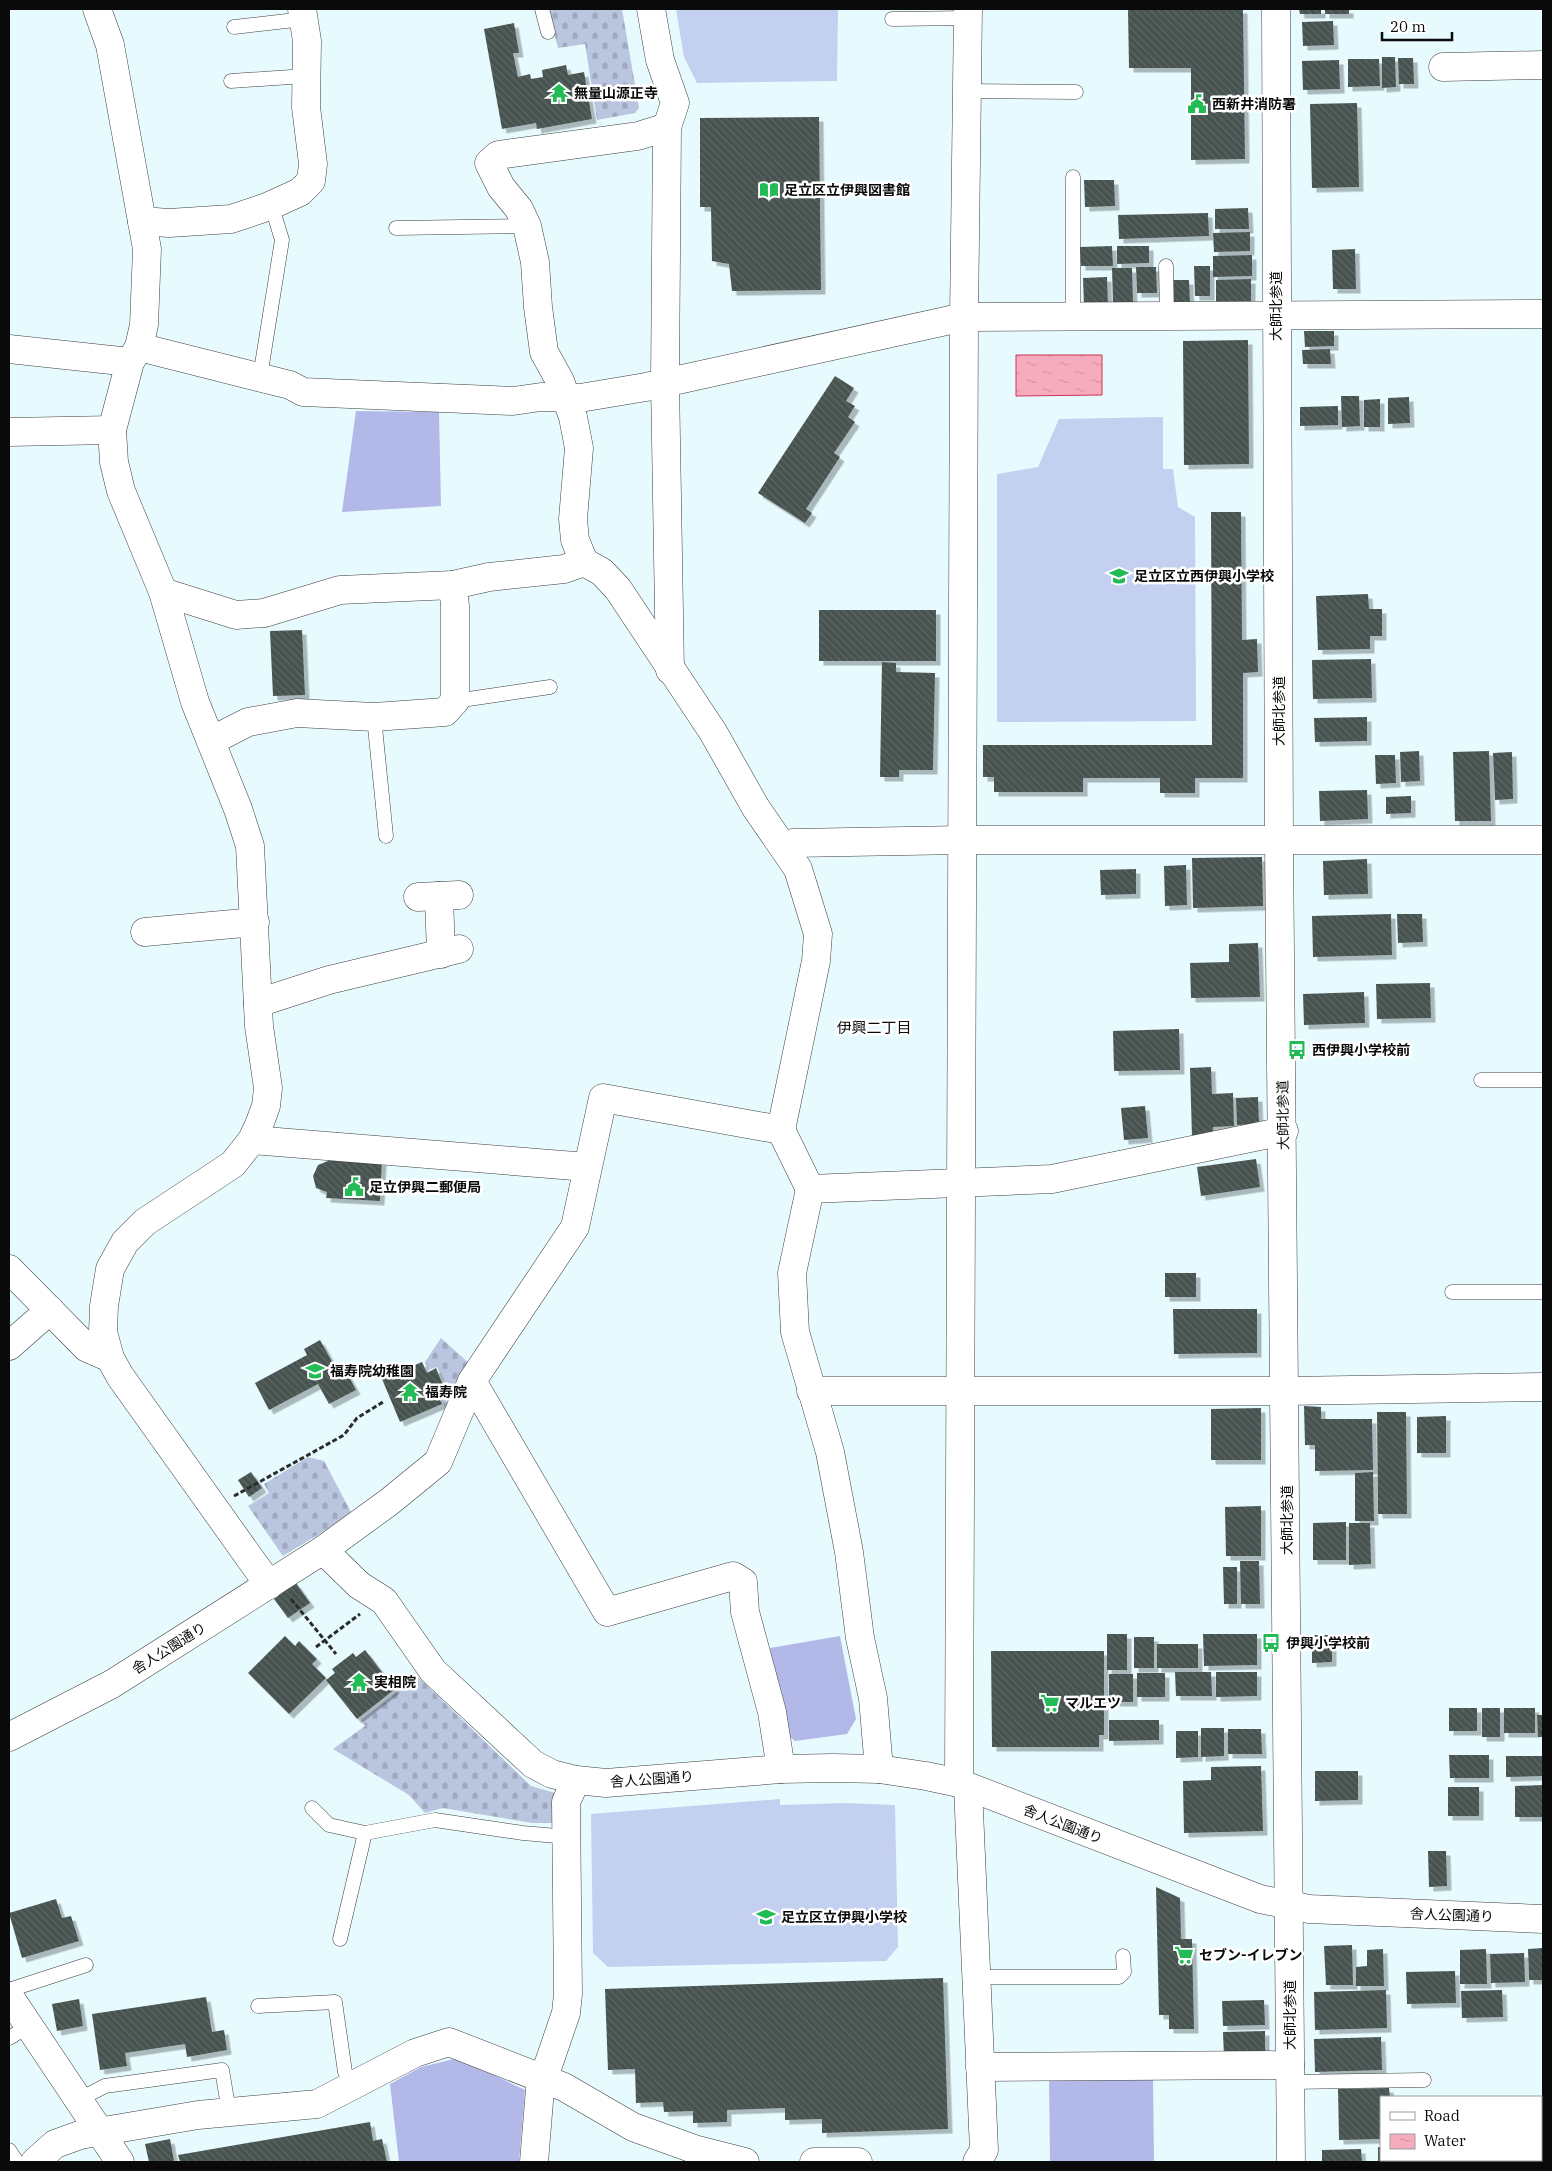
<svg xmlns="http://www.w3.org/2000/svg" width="1552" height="2171" font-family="'IBM Plex Serif','Noto Sans JP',serif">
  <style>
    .grass { fill: #b2b9e9 }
    .cemetery { fill: url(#cemetery-stones) }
    .pitch { fill: #c4d0f0 }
    .water { fill: url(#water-ripples); stroke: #ce3254 }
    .building { fill: url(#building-back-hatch); filter: url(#shadow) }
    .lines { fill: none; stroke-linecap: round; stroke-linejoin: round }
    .service-casing { stroke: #3d3d3d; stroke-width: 15 }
    .minor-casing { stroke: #3d3d3d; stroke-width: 29 }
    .tertiary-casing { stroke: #3d3d3d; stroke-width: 29 }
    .path { stroke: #2c2c2c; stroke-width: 3; stroke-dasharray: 5 2.5; stroke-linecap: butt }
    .service { stroke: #fff; stroke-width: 14 }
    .minor { stroke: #fff; stroke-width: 28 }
    .tertiary { stroke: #fff; stroke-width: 28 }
    .labels { text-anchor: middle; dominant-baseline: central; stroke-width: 5; stroke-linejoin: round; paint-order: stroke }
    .poi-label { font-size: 14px; font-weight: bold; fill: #0a0a0a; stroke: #fff; text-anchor: start }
    .street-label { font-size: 14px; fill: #0a0a0a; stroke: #fff }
    .neighbourhood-label { font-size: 15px; fill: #0a0a0a; stroke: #fff }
  </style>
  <defs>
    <pattern id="cemetery-stones" width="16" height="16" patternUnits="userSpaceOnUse" patternTransform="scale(1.25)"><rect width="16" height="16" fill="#bac5df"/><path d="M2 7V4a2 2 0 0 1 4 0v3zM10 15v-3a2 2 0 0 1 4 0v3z" fill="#9fa8be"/></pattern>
    <pattern id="water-ripples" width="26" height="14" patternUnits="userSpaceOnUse" patternTransform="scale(1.25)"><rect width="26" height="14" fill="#f7acbe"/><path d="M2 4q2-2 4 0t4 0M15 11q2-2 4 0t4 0" fill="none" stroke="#d293a2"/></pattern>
    <pattern id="building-back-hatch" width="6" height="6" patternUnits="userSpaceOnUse" patternTransform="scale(1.25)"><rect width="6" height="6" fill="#475350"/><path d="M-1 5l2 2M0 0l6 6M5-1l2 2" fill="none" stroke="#5d6764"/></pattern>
    <filter id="shadow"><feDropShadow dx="4.5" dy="4.5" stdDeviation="0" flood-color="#0004"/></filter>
  </defs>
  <rect width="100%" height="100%" fill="#e7fbff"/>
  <g class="grass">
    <path d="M356 411 439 412 441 506 342 512Z"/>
    <path d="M840 1636 856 1719 847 1734 795 1741 789 1736 770 1648Z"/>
    <path d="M458 2058 525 2090 519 2162H399L390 2084 421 2067Z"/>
    <path d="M1049 2078 1153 2079 1154 2162H1050Z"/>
  </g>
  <g class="cemetery">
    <path d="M548 9H622L639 108 635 113 597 120 585 44 558 48Z"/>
    <path d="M441 1338 470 1364 447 1412 440 1395 448 1391 437 1367 428 1370 425 1362Z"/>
    <path d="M308 1457 324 1461 352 1514 283 1556 248 1506 269 1493 264 1484Z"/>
    <path d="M417 1676 531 1786 555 1793V1823H532L443 1808 425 1813 409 1795 333 1749 365 1726 361 1720Z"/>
  </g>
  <g class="pitch">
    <path d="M676 9H838L837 81 697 83 684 57Z"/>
    <path d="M1163 417V469H1173L1178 507 1195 517 1196 721 997 722V474L1038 467 1059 419Z"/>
    <path d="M780 1799V1805L846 1803 895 1805 898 1947 886 1961 608 1967 593 1953 591 1814Z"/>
  </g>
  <path class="water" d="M1016 355H1102V395L1016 396Z"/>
  <g class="building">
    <path d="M1128 9H1243L1245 159 1191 160V68H1129Z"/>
    <path d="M1299 9H1321V14H1300Z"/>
    <rect x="1325" y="9" width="24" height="5"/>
    <path d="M1333 21 1334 45 1303 46 1302 22Z"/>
    <path d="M514 23 519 53H513L518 77 530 74 531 79 543 77 542 70 566 65 568 75 584 72 592 119 537 129 536 123 502 129 484 29Z"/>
    <path d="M1382 57H1395L1396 87 1382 88Z"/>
    <path d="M1398 58H1413L1414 84H1399Z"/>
    <path d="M1348 59H1379L1380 86 1348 87Z"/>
    <path d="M1339 60 1340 89 1303 90 1302 61Z"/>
    <path d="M1357 103 1359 187 1312 188 1310 104Z"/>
    <path d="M819 117 821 290 732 291 729 264 712 261 711 207H700V118Z"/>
    <path d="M1084 180H1114L1115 206 1085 207Z"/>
    <path d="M1248 208 1249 229H1215V209Z"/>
    <path d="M1208 213 1209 236 1119 239 1118 215Z"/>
    <path d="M1250 232V251L1214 252 1213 233Z"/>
    <path d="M1112 246 1113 266H1081L1080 247Z"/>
    <path d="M1117 246H1149V263L1117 264Z"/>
    <path d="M1355 249 1356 289H1333L1332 250Z"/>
    <path d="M1252 255V276L1213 277V256Z"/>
    <path d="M1194 266H1210V296H1195Z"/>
    <path d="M1136 267H1156L1157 293H1137Z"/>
    <path d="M1112 268H1132L1133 303 1113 304Z"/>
    <path d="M1107 277 1108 306H1084L1083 278Z"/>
    <path d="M1251 279V302L1216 303V280Z"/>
    <path d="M1172 280H1189L1190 305H1172Z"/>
    <path d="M1304 331H1334V346L1305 347Z"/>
    <path d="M1248 340 1249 464 1184 465 1183 341Z"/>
    <path d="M1330 349 1331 364H1303L1302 350Z"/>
    <path d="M835 376 854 388 846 401 855 406 848 417 855 422 834 453 840 457 806 509 812 513 805 523 758 493Z"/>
    <path d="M1341 396H1359L1360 426 1342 427Z"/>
    <path d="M1409 397 1410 423 1388 424V398Z"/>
    <path d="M1380 399V427H1364V400Z"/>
    <path d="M1338 406V425L1300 426V407Z"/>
    <path d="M1211 512H1241L1242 640 1257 639 1258 672 1243 673V778H1195V793H1160V778H1083V792H994V777H983V745H1212Z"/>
    <path d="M1368 594 1369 609H1382V636H1370V649L1318 650 1316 596Z"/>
    <rect x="819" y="610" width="117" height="51"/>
    <path d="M302 630 305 695 273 696 270 631Z"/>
    <path d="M1371 659 1372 698 1313 699 1312 660Z"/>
    <path d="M882 662 896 663V672L935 673 933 770H899V777H880Z"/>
    <path d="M1367 717V741L1315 742 1314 718Z"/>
    <path d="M1419 751 1420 781 1401 782 1400 752Z"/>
    <path d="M1489 751 1491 821H1455L1453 752Z"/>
    <path d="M1512 752 1513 799 1495 800 1493 753Z"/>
    <path d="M1375 755H1395L1396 783 1376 784Z"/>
    <path d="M1367 790 1368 819 1320 821 1319 791Z"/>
    <path d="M1411 796V813L1386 814V797Z"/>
    <path d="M1262 857 1263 906 1193 908 1192 858Z"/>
    <path d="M1367 859 1368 894 1324 895 1323 861Z"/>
    <path d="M1186 865 1187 905 1165 906 1164 866Z"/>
    <path d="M1136 869V894L1101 895 1100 870Z"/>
    <path d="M1391 914 1392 955 1313 957 1312 916Z"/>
    <path d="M1397 914H1422L1423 942 1398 943Z"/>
    <path d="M1258 943 1260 997 1191 998 1190 963 1229 962V944Z"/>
    <path d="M1430 983 1431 1018 1377 1019 1376 984Z"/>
    <path d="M1364 992 1365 1023 1304 1025 1303 994Z"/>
    <path d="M1179 1029 1180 1070 1114 1071 1113 1031Z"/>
    <path d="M1211 1067 1212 1094 1233 1093 1234 1126 1213 1127V1136L1192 1137 1190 1068Z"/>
    <path d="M1258 1097 1259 1124 1237 1125 1236 1098Z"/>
    <path d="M1145 1106 1148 1138 1124 1140 1121 1108Z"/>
    <path d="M328 1159 382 1161 380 1201 326 1198 327 1192 316 1188 313 1176 318 1165 328 1161Z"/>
    <path d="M1256 1159 1260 1187 1201 1196 1197 1167Z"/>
    <rect x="1165" y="1273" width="31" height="24"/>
    <path d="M1173 1309H1257V1353L1174 1354Z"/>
    <path d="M320 1340 335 1367 342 1364 356 1390 329 1404 318 1384 269 1410 255 1383 307 1355 304 1349Z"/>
    <path d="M422 1362 427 1373 436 1368 445 1390 437 1394 442 1404 400 1422 382 1379Z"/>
    <path d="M1304 1406 1321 1407V1419H1372L1373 1470 1315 1471V1445H1305Z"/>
    <path d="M1261 1408V1460H1211V1409Z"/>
    <path d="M1377 1412H1406L1407 1514H1378Z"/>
    <path d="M1446 1416V1453H1417V1417Z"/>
    <path d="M251 1472 262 1488 249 1497 238 1480Z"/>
    <path d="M1373 1472 1374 1521H1355V1473Z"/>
    <path d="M1261 1506V1556H1226L1225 1507Z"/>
    <path d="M1346 1522V1560H1313V1523Z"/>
    <path d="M1349 1523H1370L1371 1564 1349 1565Z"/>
    <path d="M1240 1561H1259L1260 1604H1241Z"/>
    <path d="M1223 1567H1237V1604H1224Z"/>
    <path d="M296 1583 310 1603 288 1618 274 1599Z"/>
    <rect x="1107" y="1634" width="20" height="36"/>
    <path d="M1203 1634H1257V1665L1204 1666Z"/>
    <path d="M1312 1635H1332V1662L1312 1663Z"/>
    <path d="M285 1636 295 1646 299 1641 317 1659 312 1664 326 1678 289 1714 248 1673Z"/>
    <rect x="1134" y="1637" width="20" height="31"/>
    <rect x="1157" y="1644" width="41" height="24"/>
    <path d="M365 1650 395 1689 357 1719 326 1680 335 1673 332 1669 353 1653 356 1657Z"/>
    <path d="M991 1651H1104V1735H1099V1747H992Z"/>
    <path d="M1175 1672H1211L1212 1696H1176Z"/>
    <path d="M1216 1672H1257V1696L1216 1697Z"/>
    <rect x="1137" y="1673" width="28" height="24"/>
    <rect x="1109" y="1674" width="24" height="28"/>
    <rect x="1449" y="1708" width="28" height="23"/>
    <rect x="1482" y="1708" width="18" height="29"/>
    <rect x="1504" y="1708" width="31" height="25"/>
    <path d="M1537 1715H1543V1737H1538Z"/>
    <path d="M1109 1720H1159V1740L1109 1741Z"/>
    <path d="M1201 1728H1224V1756L1201 1757Z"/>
    <path d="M1228 1729H1261L1262 1754H1228Z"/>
    <path d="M1176 1731H1198V1757L1176 1758Z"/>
    <path d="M1449 1755H1489V1778H1450Z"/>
    <path d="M1506 1756H1543V1776L1506 1777Z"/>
    <path d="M1261 1766 1263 1831 1184 1833 1183 1781 1211 1780V1767Z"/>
    <path d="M1315 1771H1358V1800L1315 1801Z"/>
    <path d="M1543 1785V1817H1515V1786Z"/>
    <rect x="1448" y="1787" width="31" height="29"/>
    <path d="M1428 1851H1446L1447 1886 1429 1887Z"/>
    <path d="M1156 1887 1180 1898 1181 1939H1192L1194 2029H1169V2015H1159Z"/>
    <path d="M56 1899 62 1918 71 1916 79 1941 22 1958 9 1913Z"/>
    <path d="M1352 1945 1353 1985H1326L1324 1946Z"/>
    <path d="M1543 1948V1980H1529L1528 1949Z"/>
    <path d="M1383 1949 1384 1986H1356V1967L1367 1966V1950Z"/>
    <path d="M1486 1949 1487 1984H1460V1950Z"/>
    <path d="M1524 1953 1525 1982 1491 1983 1490 1954Z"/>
    <path d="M1455 1971 1456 2003 1407 2004 1406 1972Z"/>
    <path d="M943 1978 948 2129 822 2133V2119L785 2120V2108L727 2110V2122L693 2123V2111L664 2112 663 2102 636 2103 635 2069 608 2070 605 1989Z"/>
    <path d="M1386 1990 1387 2028 1315 2030 1314 1992Z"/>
    <path d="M1502 1990 1503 2017 1462 2018 1461 1991Z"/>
    <path d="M206 1997 212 2032 224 2030 227 2050 187 2057 185 2044 125 2053 127 2066 100 2070 92 2014Z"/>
    <path d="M79 1999 83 2026 57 2031 52 2004Z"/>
    <path d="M1264 2000 1265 2025 1223 2026 1222 2001Z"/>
    <path d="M1265 2031V2056L1224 2057 1223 2032Z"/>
    <path d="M1381 2037 1382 2070 1315 2072 1314 2039Z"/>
    <path d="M1389 2088 1390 2097H1381V2139L1339 2140 1338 2089Z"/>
    <path d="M370 2122 373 2141 382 2139 387 2162H180L178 2155Z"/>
    <path d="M170 2139 174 2161 149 2162 145 2144Z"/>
    <path d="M1378 2147H1381V2160H1414V2162H1378Z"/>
    <path d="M1361 2149 1362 2162H1322V2150Z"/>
    <rect x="1424" y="2160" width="33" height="2"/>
  </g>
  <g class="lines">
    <g class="service-casing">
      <g id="service">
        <path d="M542 9 548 32"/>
        <path d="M892 19 968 18"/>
        <path d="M234 27 304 19"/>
        <path d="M231 81 306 76"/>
        <path d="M968 91 1076 92"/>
        <path d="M1073 177V316"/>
        <path d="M396 228 527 226"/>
        <path d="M1166 266 1167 315"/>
        <path d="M260 377 282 240 275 217"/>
        <path d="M455 701 550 687"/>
        <path d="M374 717 386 836"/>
        <path d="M1481 1080H1543"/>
        <path d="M1452 1292H1543"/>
        <path d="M312 1808 329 1825 365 1833 435 1820 523 1833 568 1837"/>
        <path d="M340 1939 365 1833"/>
        <path d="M976 1977H1119L1124 1972 1123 1956"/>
        <path d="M9 1990 86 1965"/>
        <path d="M258 2006 335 2002 345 2072 352 2085"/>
        <path d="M9 2038 29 2026"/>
        <path d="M1290 2082 1424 2080"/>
        <path d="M78 2100 105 2086 222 2070 229 2112"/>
        <path d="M9 2150 17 2162"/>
      </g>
    </g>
    <g class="minor-casing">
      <g id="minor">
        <path d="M651 9 660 60 675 103 667 127 665 382 670 670"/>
        <path d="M1443 67 1543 65"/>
        <path d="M142 221 169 223 231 219 267 207 300 192 311 181 313 164 306 107 307 41 302 9"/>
        <path d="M139 347 290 385 303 392 513 401 541 397 580 398 646 387 964 317 1543 314"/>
        <path d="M9 349 130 362"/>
        <path d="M9 432 112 430"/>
        <path d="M584 562 575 540 573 519 579 448 573 417 560 381 544 352 538 307 535 262 527 226 519 209 501 187 489 163 498 155 638 136 667 127"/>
        <path d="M163 592 236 615 264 613 340 590 453 585 489 577 564 569 584 562 602 572 618 589 713 732 756 808 798 869 818 934 816 961 781 1130"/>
        <path d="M211 741 248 722 297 713 374 717 445 712 455 701V606L453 585"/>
        <path d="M439 896 441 954"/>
        <path d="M418 897 459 895"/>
        <path d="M145 932 255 922"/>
        <path d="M258 1003 329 980 459 949"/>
        <path d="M252 1140 587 1167"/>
        <path d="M810 1189 792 1273 795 1332 830 1452 849 1552 860 1638 873 1698 879 1769"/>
        <path d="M9 1269 87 1348 110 1358"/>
        <path d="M9 1346 50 1310"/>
        <path d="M811 1391H1286L1543 1387"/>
        <path d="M323 1550 389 1502 438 1462 472 1381"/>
        <path d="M781 1769 772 1712 745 1612 743 1582 733 1576 607 1612 472 1381 575 1227 603 1098 781 1130 810 1189 1052 1179 1284 1131"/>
        <path d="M959 1783 964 317 968 9"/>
        <path d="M968 1788 984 2150 977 2162"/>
        <path d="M9 1996 120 2162"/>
        <path d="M980 2067 1290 2065"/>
        <path d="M35 2162 55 2144 80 2135 198 2115 317 2104 415 2053 449 2042 564 2087 633 2127 694 2149 745 2162"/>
        <path d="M814 2162H858"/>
      </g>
    </g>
    <g class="tertiary-casing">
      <g id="tertiary">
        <path d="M97 9 110 45 147 249 144 325 139 347 130 362 112 430 114 462 121 491 163 592 195 702 238 809 250 846 259 1026 268 1088 266 1106 259 1125 252 1140 233 1164 145 1222 125 1242 110 1269 104 1306 103 1332 110 1358 120 1376 269 1585"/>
        <path d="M1276 9 1279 842 1291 2162"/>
        <path d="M793 843 962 840H1543"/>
        <path d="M9 1737 112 1684 323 1550 359 1585 384 1601 433 1671 533 1764 552 1774 576 1780 606 1783 781 1769 833 1768 879 1769 926 1776 959 1783 1260 1899 1309 1909 1543 1919"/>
        <path d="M534 2162 540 2089 566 2013 568 1994 566 1802 576 1780"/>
      </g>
    </g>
    <g class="path">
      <path d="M234 1496 344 1435 357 1418 383 1402"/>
      <path d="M291 1599 336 1654"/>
      <path d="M316 1647 360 1614"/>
    </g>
    <use href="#service" class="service"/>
    <use href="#minor" class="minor"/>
    <use href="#tertiary" class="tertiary"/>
  </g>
  <defs>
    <g id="temple-bare" transform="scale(1.5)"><path d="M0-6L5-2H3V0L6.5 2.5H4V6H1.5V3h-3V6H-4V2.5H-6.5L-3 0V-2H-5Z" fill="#2b5" stroke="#fff" stroke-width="2.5" paint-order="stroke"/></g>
    <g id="civic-bare" transform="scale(1.5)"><path d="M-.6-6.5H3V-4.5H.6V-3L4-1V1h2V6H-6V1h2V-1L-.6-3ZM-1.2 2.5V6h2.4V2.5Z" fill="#2b5" stroke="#fff" stroke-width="2.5" paint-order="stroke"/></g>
    <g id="library-bare" transform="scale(1.5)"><path d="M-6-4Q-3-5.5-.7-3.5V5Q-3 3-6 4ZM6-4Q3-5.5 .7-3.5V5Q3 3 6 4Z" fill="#2b5" stroke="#fff" stroke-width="2.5" paint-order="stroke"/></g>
    <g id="school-bare" transform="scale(1.5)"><path d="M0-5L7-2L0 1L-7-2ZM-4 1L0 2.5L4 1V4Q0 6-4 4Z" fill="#2b5" stroke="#fff" stroke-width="2.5" paint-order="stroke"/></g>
    <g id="bus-bare" transform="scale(1.5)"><path d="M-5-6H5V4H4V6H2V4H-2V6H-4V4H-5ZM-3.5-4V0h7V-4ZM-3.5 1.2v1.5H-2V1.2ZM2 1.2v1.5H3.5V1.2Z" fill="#2b5" stroke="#fff" stroke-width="2.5" paint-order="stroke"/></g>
    <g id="supermarket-bare" transform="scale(1.5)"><path d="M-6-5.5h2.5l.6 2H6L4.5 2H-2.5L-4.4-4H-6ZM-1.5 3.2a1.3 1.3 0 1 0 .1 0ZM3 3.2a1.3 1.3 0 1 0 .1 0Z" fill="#2b5" stroke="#fff" stroke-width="2.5" paint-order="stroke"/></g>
  </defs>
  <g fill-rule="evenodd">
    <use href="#temple-bare" x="559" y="93"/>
    <use href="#civic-bare" x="1197" y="104"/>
    <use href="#library-bare" x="769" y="190"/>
    <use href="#school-bare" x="1119" y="576"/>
    <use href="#bus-bare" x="1297" y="1050"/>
    <use href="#civic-bare" x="354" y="1187"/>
    <use href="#school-bare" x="315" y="1371"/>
    <use href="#temple-bare" x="410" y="1392"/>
    <use href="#bus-bare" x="1271" y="1643"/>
    <use href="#temple-bare" x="359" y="1682"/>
    <use href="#supermarket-bare" x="1050" y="1703"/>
    <use href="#school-bare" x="766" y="1917"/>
    <use href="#supermarket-bare" x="1184" y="1955"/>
  </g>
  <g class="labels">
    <g class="poi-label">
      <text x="574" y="93">無量山源正寺</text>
      <text x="1212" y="104">西新井消防署</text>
      <text x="784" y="190">足立区立伊興図書館</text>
      <text x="1134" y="576">足立区立西伊興小学校</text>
      <text x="1312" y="1050">西伊興小学校前</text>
      <text x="369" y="1187">足立伊興二郵便局</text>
      <text x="330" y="1371">福寿院幼稚園</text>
      <text x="425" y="1392">福寿院</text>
      <text x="1286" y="1643">伊興小学校前</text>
      <text x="374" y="1682">実相院</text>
      <text x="1065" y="1703">マルエツ</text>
      <text x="781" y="1917">足立区立伊興小学校</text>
      <text x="1199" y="1955">セブン-イレブン</text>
    </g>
    <g class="street-label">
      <text transform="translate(1276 306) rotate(-90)">大師北参道</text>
      <text transform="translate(1279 711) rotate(-90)">大師北参道</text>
      <text transform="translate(1283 1115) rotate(-91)">大師北参道</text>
      <text transform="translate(1287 1520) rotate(-90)">大師北参道</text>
      <text transform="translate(169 1648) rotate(-32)">舎人公園通り</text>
      <text transform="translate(652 1779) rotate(-4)">舎人公園通り</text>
      <text transform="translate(1063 1824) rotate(21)">舎人公園通り</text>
      <text transform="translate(1452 1915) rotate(2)">舎人公園通り</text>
      <text transform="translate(1290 2015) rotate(-90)">大師北参道</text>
    </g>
    <g class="neighbourhood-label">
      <text x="874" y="1027">伊興二丁目</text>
    </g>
  </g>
  <rect width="1552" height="2171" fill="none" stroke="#0a0a0a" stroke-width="20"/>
  <rect x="1380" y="2096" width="162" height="65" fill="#ffffff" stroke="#9d9d9d"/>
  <rect x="1390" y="2112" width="25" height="8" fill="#ffffff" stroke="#9d9d9d"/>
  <text x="1424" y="2121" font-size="15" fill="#0a0a0a">Road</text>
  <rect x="1390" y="2134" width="25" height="15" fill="url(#water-ripples)" stroke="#9d9d9d"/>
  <text x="1424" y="2146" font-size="15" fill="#0a0a0a">Water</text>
  <path d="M1382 32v8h70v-8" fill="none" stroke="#0a0a0a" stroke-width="2.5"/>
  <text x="1390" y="32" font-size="15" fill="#0a0a0a" stroke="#ffffff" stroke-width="4" paint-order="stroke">20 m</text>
</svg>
